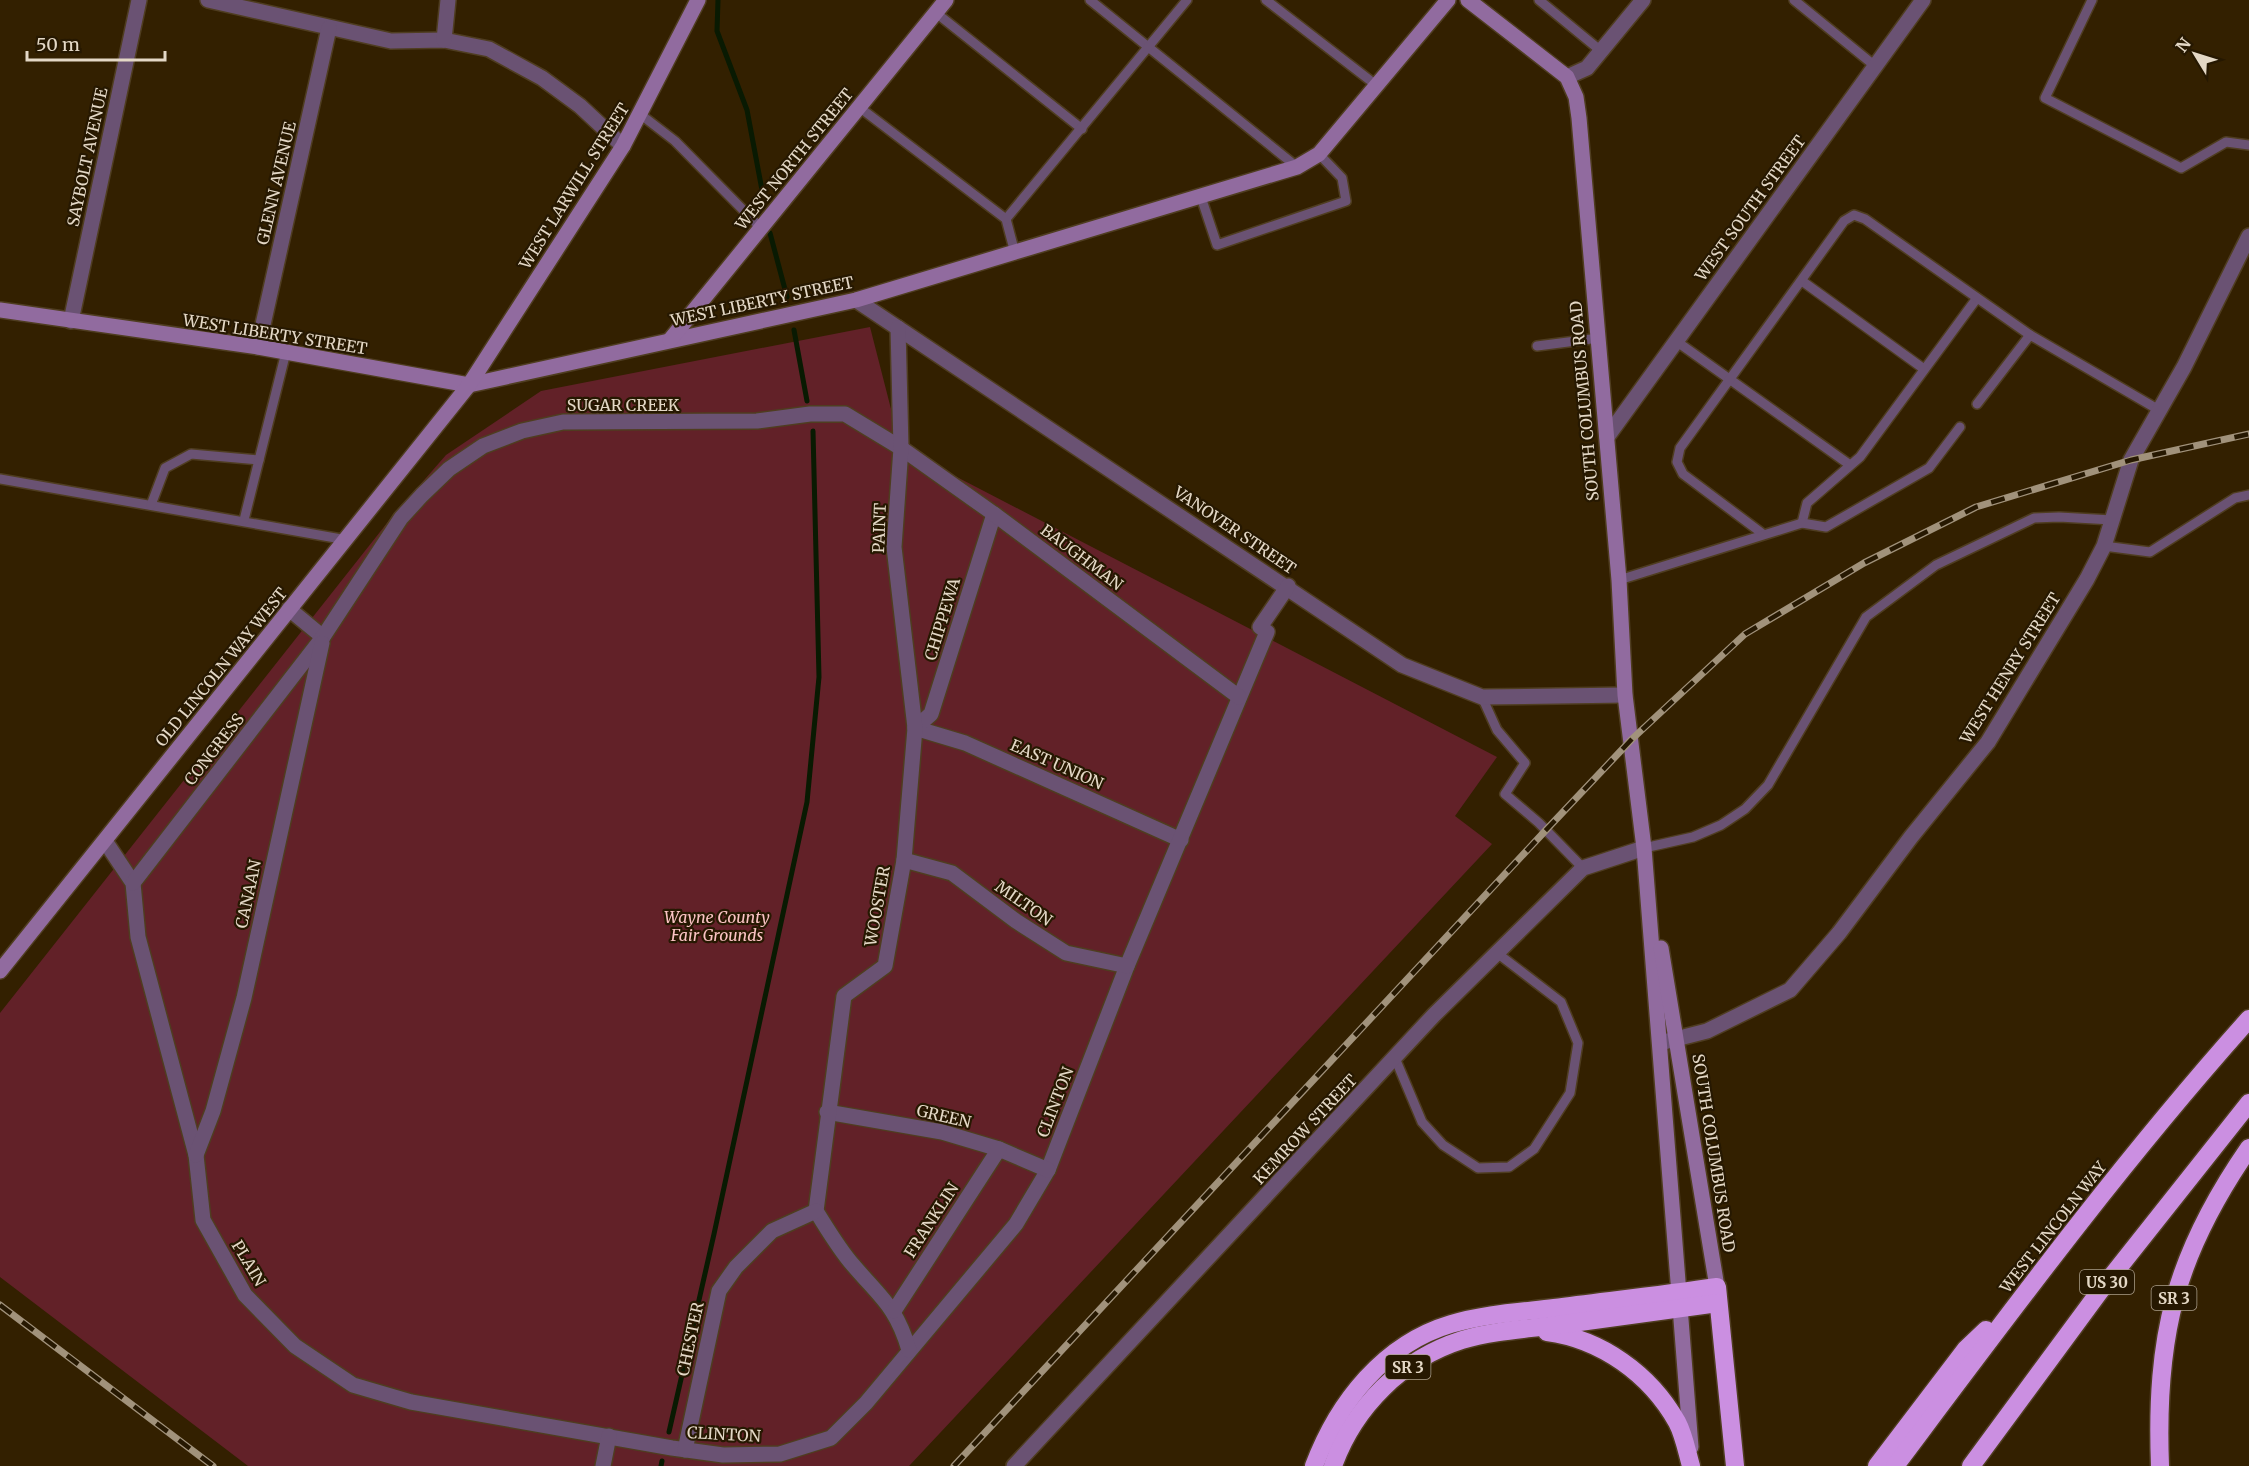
<svg xmlns="http://www.w3.org/2000/svg" width="2249" height="1466" font-family="Merriweather,serif">
  <style>
    .park { fill: #622128 }
    .lines { fill: none; stroke-linecap: round; stroke-linejoin: round }
    .stream { stroke: #091a02; stroke-width: 5 }
    .lane-casing { stroke: #4f3d20; stroke-width: 12 }
    .street-casing { stroke: #4f3d20; stroke-width: 18 }
    .secondary-casing { stroke: #4f3d20; stroke-width: 18 }
    .highway-casing { stroke: #4f3d20; stroke-width: 21 }
    .lane { stroke: #6a5273; stroke-width: 9 }
    .street { stroke: #6a5273; stroke-width: 15 }
    .secondary { stroke: #916b9f; stroke-width: 15 }
    .highway { stroke: #cb8fe1; stroke-width: 18 }
    .rail-casing { stroke: #a1927b; stroke-width: 7 }
    .rail { stroke: #261801; stroke-width: 4.5; stroke-dasharray: 14; stroke-linecap: butt }
    .labels { text-anchor: middle; dominant-baseline: central; stroke-width: 4.5; stroke-linejoin: round; paint-order: stroke }
    .shield { fill: #261801; stroke: #ab9e8b; stroke-width: 1.5 }
    .shield-label { font-size: 15px; font-weight: bold; fill: #e4d8c6 }
    .street-label { font-size: 16px; fill: #e4d8c6; stroke: #261801 }
    .park-label { font-size: 16px; font-style: italic; fill: #fbc3c4; stroke: #261801 }
  </style>
  <rect width="100%" height="100%" fill="#332000"/>
  <path class="park" d="M870 327 901 448 1497 757 1455 816 1492 844 909 1466H248L0 1277V1013L391 518 446 455 541 391Z"/>
  <g class="lines">
    <g class="stream">
      <path d="M718 0 717 31 747 110 762 190"/>
      <path d="M770 233 787 297"/>
      <path d="M794 330 807 401"/>
      <path d="M669 1432 714 1234 807 802 819 677 813 431"/>
      <path d="M661 1466 662 1461"/>
    </g>
    <g class="lane-casing">
      <g id="lane">
        <path d="M1090 0 1297 167"/>
        <path d="M1266 0 1376 85"/>
        <path d="M1539 0 1601 51"/>
        <path d="M1794 0 1875 66"/>
        <path d="M2092 0 2045 98 2181 168 2226 142 2249 145"/>
        <path d="M935 12 1082 129"/>
        <path d="M859 107 1006 219 1015 253"/>
        <path d="M640 114 675 141 761 228"/>
        <path d="M1201 197 1217 245 1346 201 1342 178 1319 154"/>
        <path d="M1006 219 1187 0"/>
        <path d="M1802 281 1924 369"/>
        <path d="M1676 341 1850 465"/>
        <path d="M1537 346 1599 338"/>
        <path d="M1977 404 2030 335 2159 410"/>
        <path d="M0 479 347 540"/>
        <path d="M151 505 165 468 191 454 259 460"/>
        <path d="M244 520 286 352"/>
        <path d="M1802 523 1807 503 1860 457 1977 298"/>
        <path d="M1763 534 1683 474 1677 462 1680 448 1844 221 1854 215 1865 219 2030 335"/>
        <path d="M2104 546 2150 552 2235 498 2249 495"/>
        <path d="M1619 580 1802 523 1826 527 1929 468 1960 427"/>
        <path d="M1482 697 1497 730 1525 763 1505 794 1539 823 1583 868"/>
        <path d="M1644 848 1693 837 1721 825 1745 809 1768 785 1866 617 1936 565 2034 518 2059 517 2112 520"/>
        <path d="M1395 1058 1422 1122 1443 1145 1478 1168 1509 1167 1534 1149 1570 1093 1578 1043 1561 1002 1497 953"/>
      </g>
    </g>
    <g class="street-casing">
      <g id="street">
        <path d="M208 0 391 41 444 40 489 49 542 78 580 106 623 146"/>
        <path d="M444 40 448 0"/>
        <path d="M1567 77 1587 68 1643 0"/>
        <path d="M856 300 1402 665 1482 697 1625 695"/>
        <path d="M71 321 139 0"/>
        <path d="M258 347 329 28"/>
        <path d="M1607 437 1923 0"/>
        <path d="M289 609 323 637"/>
        <path d="M915 728 965 743 1181 840"/>
        <path d="M915 728 931 714 994 514"/>
        <path d="M105 841 133 883 138 937 196 1155 203 1220 245 1295 295 1346 353 1385 411 1402 672 1448 723 1455 780 1454 831 1438 866 1403 1016 1224 1048 1170 1127 966 1267 632 1260 627 1288 586"/>
        <path d="M904 860 952 873 1016 921 1066 953 1127 966"/>
        <path d="M133 883 323 637 401 518 422 495 449 469 483 446 522 431 563 422 757 421 810 414H845L901 448 994 514 1239 697"/>
        <path d="M1660 1043 1707 1031 1790 990 1839 933 1911 837 1988 742 2087 579 2104 546 2131 460 2184 367 2249 236"/>
        <path d="M827 1112 942 1132 999 1149 1048 1170"/>
        <path d="M196 1155 213 1111 244 998 322 643"/>
        <path d="M816 1211 844 996 885 966 904 860 915 728 894 547 901 448 898 328"/>
        <path d="M816 1211C828 1230 839 1249 853 1265 881 1298 896 1306 909 1350"/>
        <path d="M894 1311 999 1149"/>
        <path d="M685 1450 719 1291 736 1267 772 1231 816 1211"/>
        <path d="M603 1466 609 1436"/>
        <path d="M1014 1466 1434 1015 1583 868 1644 848"/>
      </g>
    </g>
    <g class="secondary-casing">
      <g id="secondary">
        <path d="M1468 0 1567 77 1576 97 1579 118 1619 580 1625 695 1644 848 1691 1447"/>
        <path d="M0 310 258 347 469 385 856 300 1297 167 1319 154 1448 0"/>
        <path d="M670 340 946 0"/>
        <path d="M1661 948 1717 1287"/>
        <path d="M0 971 469 385 623 146 698 0"/>
      </g>
    </g>
    <g class="highway-casing">
      <g id="highway">
        <path d="M1547 1332C1601 1339 1650 1374 1677 1422 1684 1435 1687 1452 1691 1466"/>
        <path d="M1314 1466C1338 1402 1384 1344 1451 1324 1484 1314 1520 1312 1554 1308 1608 1301 1663 1295 1717 1287L1735 1466"/>
        <path d="M1333 1466C1354 1407 1402 1359 1462 1340 1495 1330 1531 1329 1565 1324 1616 1317 1667 1310 1718 1303"/>
        <path d="M1877 1466 1966 1349 1986 1330"/>
        <path d="M1895 1466C2009 1314 2122 1161 2249 1019"/>
        <path d="M1971 1466 2100 1291 2249 1103"/>
        <path d="M2160 1466C2155 1336 2175 1255 2249 1148"/>
      </g>
    </g>
    <use href="#lane" class="lane"/>
    <use href="#street" class="street"/>
    <use href="#secondary" class="secondary"/>
    <use href="#highway" class="highway"/>
    <g class="rail-casing">
      <g id="rail">
        <path d="M0 1305 213 1466"/>
        <path d="M954 1466 1546 830 1632 739 1745 634 1864 563 1976 507 2131 460 2249 434"/>
      </g>
    </g>
    <use href="#rail" class="rail"/>
  </g>
  <g class="labels">
    <g class="shield">
      <rect x="2080" y="1270" width="54" height="24" rx="4.5"/>
      <rect x="2151.5" y="1286" width="45" height="24" rx="4.5"/>
      <rect x="1385.5" y="1355" width="45" height="24" rx="4.5"/>
    </g>
    <g class="shield-label">
      <text x="2107" y="1282">US 30</text>
      <text x="2174" y="1298">SR 3</text>
      <text x="1408" y="1367">SR 3</text>
    </g>
    <g class="street-label">
      <text transform="translate(87 157) rotate(-78)">SAYBOLT AVENUE</text>
      <text transform="translate(794 159) rotate(-51)">WEST NORTH STREET</text>
      <text transform="translate(276 183) rotate(-77)">GLENN AVENUE</text>
      <text transform="translate(574 186) rotate(-58)">WEST LARWILL STREET</text>
      <text transform="translate(1750 208) rotate(-54)">WEST SOUTH STREET</text>
      <text transform="translate(762 301) rotate(-12)">WEST LIBERTY STREET</text>
      <text transform="translate(275 334) rotate(9)">WEST LIBERTY STREET</text>
      <text transform="translate(1584 401) rotate(-95)">SOUTH COLUMBUS ROAD</text>
      <text x="623" y="405">SUGAR CREEK</text>
      <text transform="translate(879 528) rotate(-88)">PAINT</text>
      <text transform="translate(1235 530) rotate(34)">VANOVER STREET</text>
      <text transform="translate(1082 557) rotate(37)">BAUGHMAN</text>
      <text transform="translate(942 619) rotate(-73)">CHIPPEWA</text>
      <text transform="translate(221 667) rotate(-51)">OLD LINCOLN WAY WEST</text>
      <text transform="translate(2010 668) rotate(-58)">WEST HENRY STREET</text>
      <text transform="translate(214 749) rotate(-52)">CONGRESS</text>
      <text transform="translate(1057 764) rotate(24)">EAST UNION</text>
      <text transform="translate(248 894) rotate(-78)">CANAAN</text>
      <text transform="translate(1024 903) rotate(35)">MILTON</text>
      <text transform="translate(877 906) rotate(-80)">WOOSTER</text>
      <text transform="translate(1055 1102) rotate(-69)">CLINTON</text>
      <text transform="translate(944 1116) rotate(13)">GREEN</text>
      <text transform="translate(1305 1129) rotate(-47)">KEMROW STREET</text>
      <text transform="translate(1714 1153) rotate(81)">SOUTH COLUMBUS ROAD</text>
      <text transform="translate(931 1220) rotate(-57)">FRANKLIN</text>
      <text transform="translate(2053 1227) rotate(-52)">WEST LINCOLN WAY</text>
      <text transform="translate(249 1263) rotate(59)">PLAIN</text>
      <text transform="translate(690 1339) rotate(-78)">CHESTER</text>
      <text transform="translate(724 1434) rotate(3)">CLINTON</text>
    </g>
    <g class="park-label">
      <text x="717" y="917">Wayne County<tspan x="717" dy="18">Fair Grounds</tspan></text>
    </g>
  </g>
  <g transform="translate(2195 54) rotate(308)" stroke="#261801" stroke-width="4.5" paint-order="stroke">
  <path d="M0-4.5L10 22L0 15L-10 22Z" fill="#e4d8c6"/>
  <text y="-9" font-size="16" font-weight="bold" text-anchor="middle" fill="#e4d8c6">N</text>
  </g>
  <path d="M27 51v9h138v-9" fill="none" stroke="#e4d8c6" stroke-width="3"/>
  <text x="36" y="51" font-size="18" fill="#e4d8c6" stroke="#261801" stroke-width="4.5" paint-order="stroke">50 m</text>
</svg>
